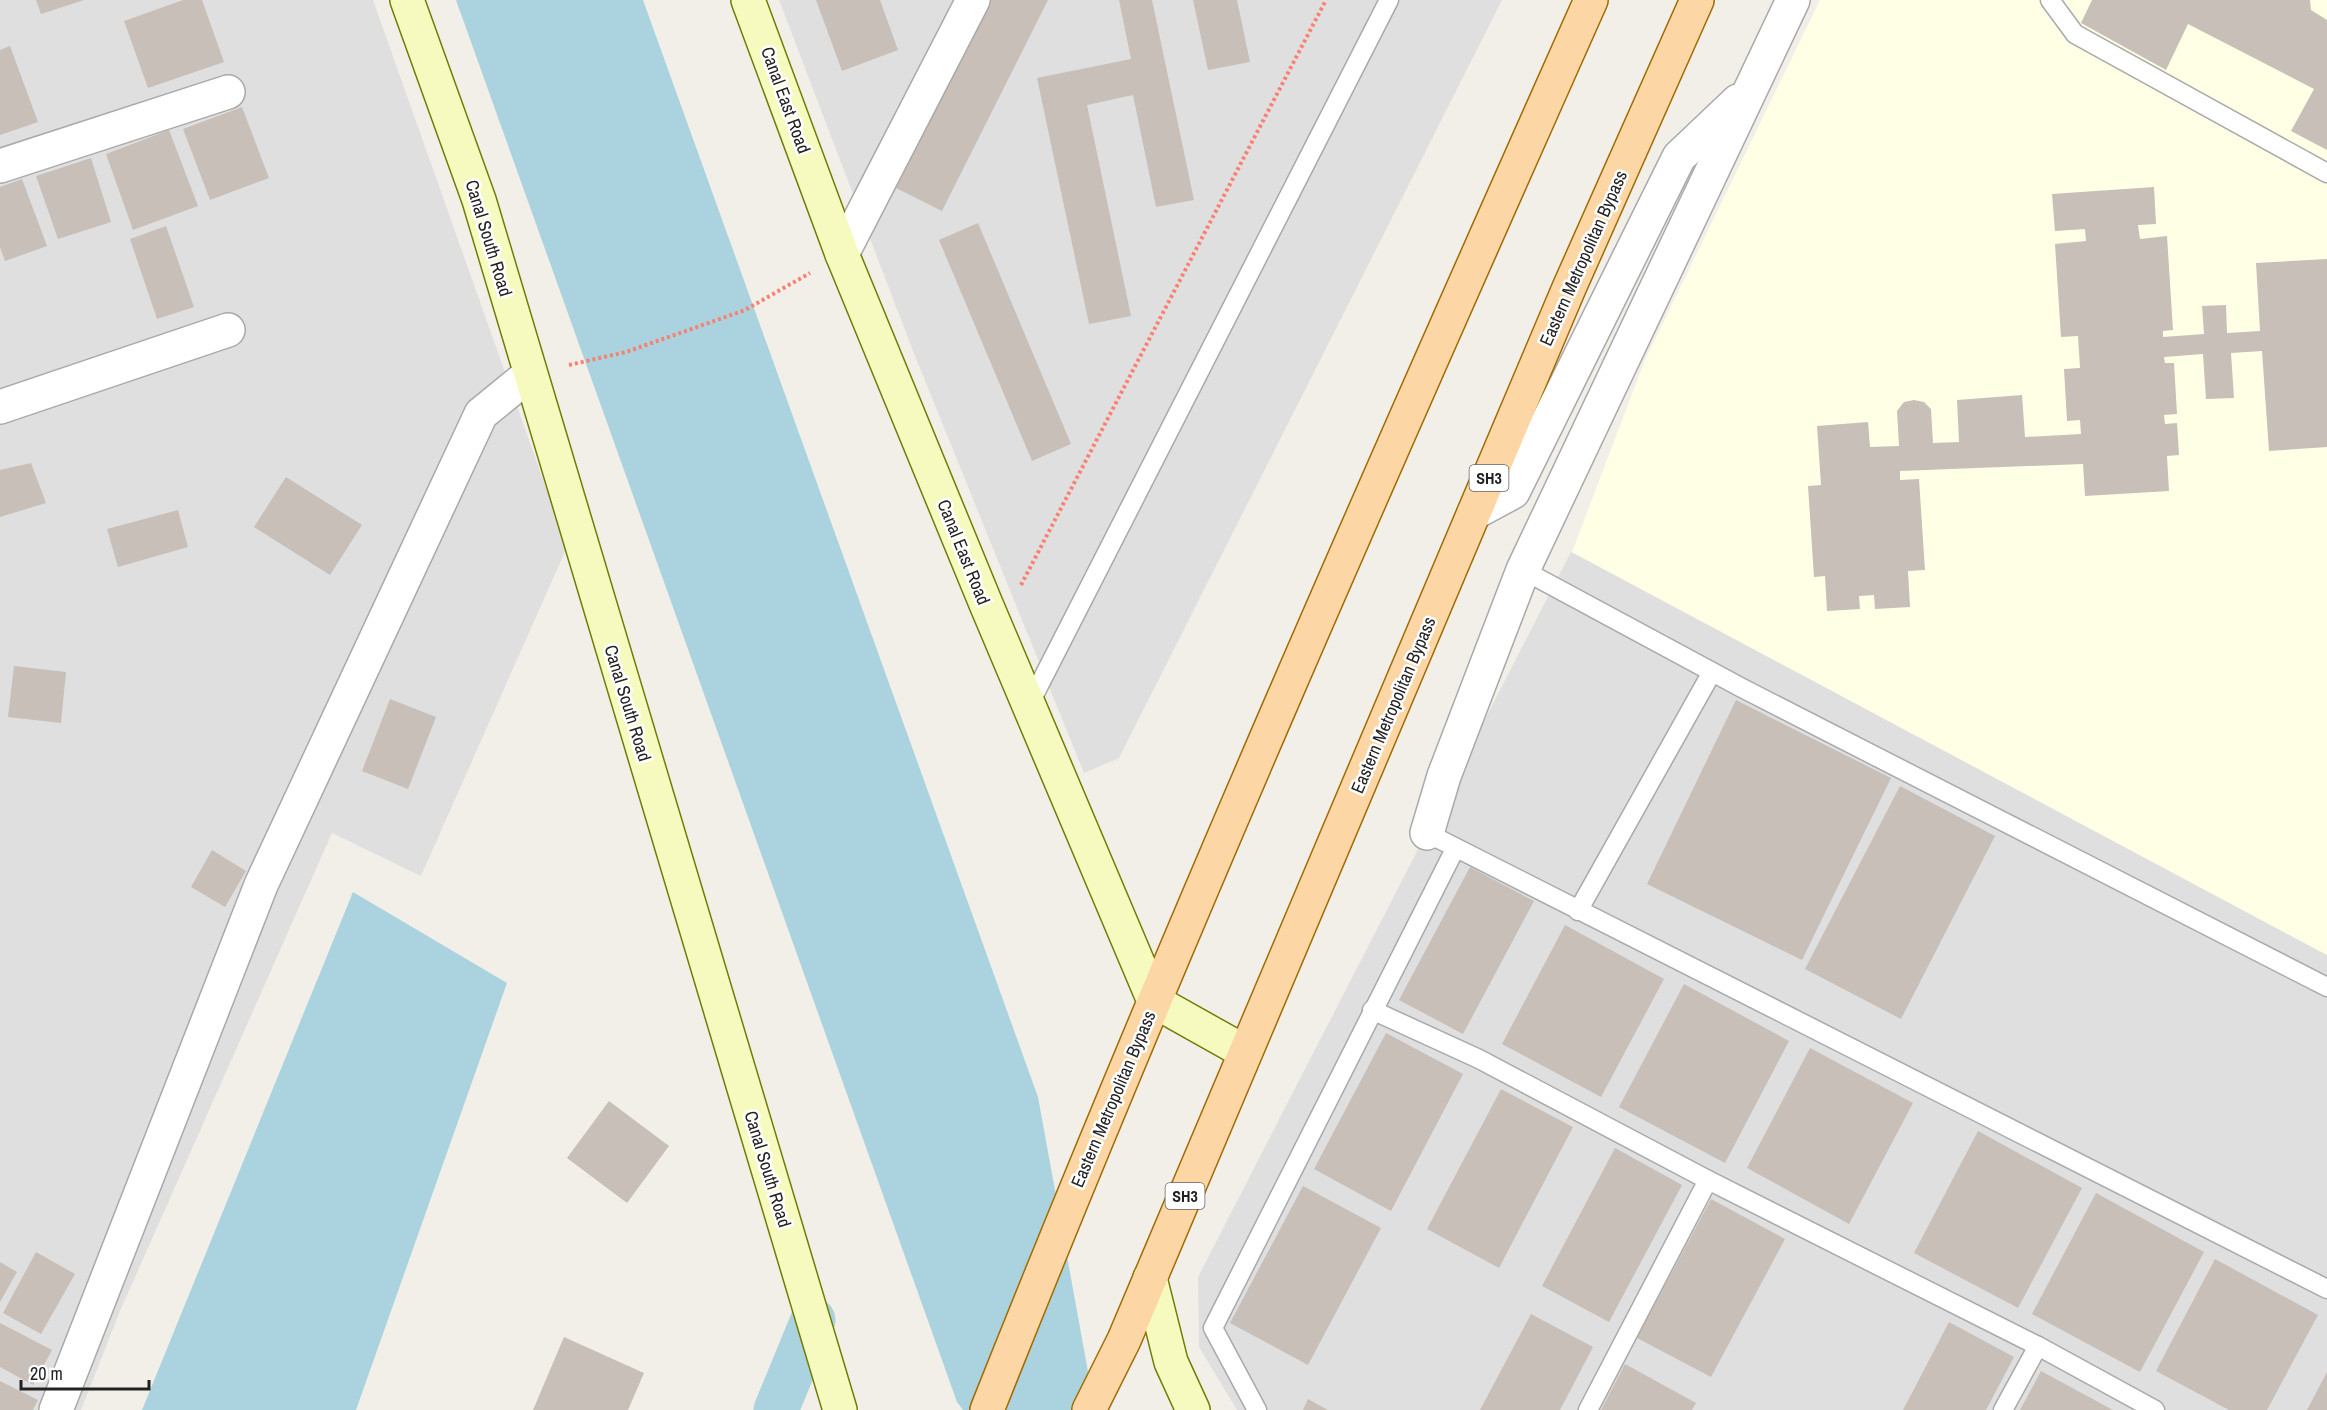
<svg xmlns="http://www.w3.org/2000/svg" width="2327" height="1410" font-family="'Archivo Narrow',sans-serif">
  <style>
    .residential { fill: #e0dfdf }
    .education { fill: #ffffe5 }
    .water { fill: #aad3df }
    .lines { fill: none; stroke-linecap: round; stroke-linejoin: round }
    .canal { stroke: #aad3df; stroke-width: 45 }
    .building { fill: #c7bfb8 }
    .lane-casing { stroke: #a9a9a9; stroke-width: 21 }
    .street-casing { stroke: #a9a9a9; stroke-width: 36 }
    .secondary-casing { stroke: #707d05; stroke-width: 36 }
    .primary-casing { stroke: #a06b00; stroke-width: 36 }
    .path { stroke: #fa8072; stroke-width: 4; stroke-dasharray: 3 3; stroke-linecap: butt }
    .lane { stroke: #fff; stroke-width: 18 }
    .street { stroke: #fff; stroke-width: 33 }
    .secondary { stroke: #f7fabf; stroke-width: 33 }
    .primary { stroke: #fcd6a4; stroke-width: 33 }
    .labels { text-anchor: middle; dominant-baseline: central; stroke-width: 5; stroke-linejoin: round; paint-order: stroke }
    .shield { fill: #fff; stroke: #646464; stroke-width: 1.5 }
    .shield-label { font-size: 16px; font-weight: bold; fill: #222 }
    .street-label { font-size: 18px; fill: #222; stroke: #fff }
  </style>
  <rect width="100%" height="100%" fill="#f2efe9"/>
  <g class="residential">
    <path d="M0 0H373L567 547 421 876 332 833 120 1311 81 1410H0Z"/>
    <path d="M779 0H1502L1119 758 1084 773 913 351Z"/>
    <path d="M1571 552 2327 955V1410H1237L1199 1347 1198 1277Z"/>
  </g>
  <path class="education" d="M1820 0H2327V955L1572 552 1645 360Z"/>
  <g class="water">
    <path d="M456 0H643L1038 1097 1095 1410H963L957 1402Z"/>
    <path d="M353 892 507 983 356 1410H142Z"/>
  </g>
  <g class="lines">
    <path class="canal" d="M776 1410 813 1320"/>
  </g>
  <g class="building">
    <path d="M36 0H84L41 14Z"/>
    <path d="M183 0H202L224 62 148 88 124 21Z"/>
    <path d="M816 0H880L898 50 842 71Z"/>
    <path d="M990 0H1048L942 211 896 188Z"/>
    <path d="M1119 0H1152L1194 200 1156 207 1133 95 1087 105 1131 316 1089 324 1037 78 1131 59Z"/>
    <path d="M1193 0H1237L1250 62 1208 70Z"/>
    <path d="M2092 0H2310L2311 10 2327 20V150L2291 131 2314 89 2188 24 2166 70 2081 23Z"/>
    <path d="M10 46 38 122 0 135V50Z"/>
    <path d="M242 107 269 178 210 200 183 129Z"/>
    <path d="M169 130 198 206 133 230 106 154Z"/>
    <path d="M91 158 111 222 58 239 36 176Z"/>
    <path d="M22 179 47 246 5 261 0 247V187Z"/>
    <path d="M2154 187 2156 224 2138 225 2140 239 2167 236 2173 330 2163 331V337L2204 334 2202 306 2226 305 2227 333 2260 331 2256 263 2327 259V447L2269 451 2262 351 2231 353 2234 398 2206 399 2203 354 2164 357 2165 363H2174L2177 414 2164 415 2165 424 2177 423 2179 455 2167 456 2169 491 2085 496 2083 464 1900 471V480L1919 479 1925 570 1908 571 1910 607 1875 609 1874 595 1859 596 1860 609 1827 611 1825 576 1814 577 1808 486 1821 485 1817 426 1868 422 1870 447 1899 446 1897 411 1904 402 1914 400 1924 402 1931 409 1933 443 1959 442 1957 400 2022 395 2025 437 2081 434 2080 420 2067 421 2064 369 2080 368 2078 336 2061 337 2055 244 2086 241 2085 229 2055 231 2052 194Z"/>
    <path d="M978 223 1071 444 1032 461 939 240Z"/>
    <path d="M166 226 194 307 157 319 130 239Z"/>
    <path d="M31 463 46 503 0 517V470Z"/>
    <path d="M286 477 362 525 330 575 254 527Z"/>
    <path d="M178 510 188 547 118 567 107 529Z"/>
    <path d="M14 666 66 672 61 723 8 717Z"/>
    <path d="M390 699 436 717 408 789 362 771Z"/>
    <path d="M1736 700 1891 778 1802 960 1647 884Z"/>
    <path d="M1900 786 1995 836 1901 1019 1805 969Z"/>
    <path d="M212 850 246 871 225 907 191 887Z"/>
    <path d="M1470 867 1534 901 1463 1034 1399 1000Z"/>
    <path d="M1565 925 1664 979 1601 1097 1502 1044Z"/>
    <path d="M1684 984 1789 1041 1725 1163 1619 1107Z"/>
    <path d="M1386 1033 1463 1074 1391 1211 1314 1169Z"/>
    <path d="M1810 1048 1913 1103 1849 1224 1747 1168Z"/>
    <path d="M1501 1089 1573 1127 1499 1268 1427 1229Z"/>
    <path d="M609 1101 669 1146 627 1203 567 1158Z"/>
    <path d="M1978 1131 2082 1188 2018 1308 1914 1253Z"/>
    <path d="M1615 1148 1682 1185 1609 1322 1542 1286Z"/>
    <path d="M1303 1186 1381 1228 1308 1365 1230 1323Z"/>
    <path d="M2096 1193 2204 1252 2140 1372 2032 1314Z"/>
    <path d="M1711 1199 1785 1239 1711 1377 1637 1338Z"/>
    <path d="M36 1252 75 1274 41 1334 3 1313Z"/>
    <path d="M2215 1259 2318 1315 2267 1410H2229L2156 1371Z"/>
    <path d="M0 1262 17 1272 0 1302Z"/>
    <path d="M1531 1314 1593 1347 1560 1410H1480Z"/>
    <path d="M1949 1322 2014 1357 1986 1410H1903Z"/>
    <path d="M0 1323 52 1350 33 1385 0 1367Z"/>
    <path d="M564 1337 644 1373 628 1410H533Z"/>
    <path d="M1625 1364 1696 1403 1692 1410H1601Z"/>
    <path d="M2041 1371 2113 1410H2020Z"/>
    <path d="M2327 1372V1410H2307Z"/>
    <path d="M0 1381 38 1400 33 1410H0Z"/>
    <path d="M1308 1399 1328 1410H1303Z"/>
  </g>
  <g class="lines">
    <g class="lane-casing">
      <g id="lane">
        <path d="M2050 0 2075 34 2327 173"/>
        <path d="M1523 570 1742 688 2327 987"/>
        <path d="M1029 705 1389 0"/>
        <path d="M1427 833 2327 1289"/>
        <path d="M1578 911 1712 672"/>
        <path d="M1372 1010 1479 1059 1708 1180 2038 1346 2155 1410"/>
        <path d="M1257 1410 1213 1328 1455 849"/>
        <path d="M1588 1410 1708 1180"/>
        <path d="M2003 1410 2038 1346"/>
      </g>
    </g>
    <g class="street-casing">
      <g id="street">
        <path d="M0 166 228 92"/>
        <path d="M842 254 973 0"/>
        <path d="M0 407 228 330"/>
        <path d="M1474 513 1513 492 1679 157 1738 101"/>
        <path d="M1427 833 1444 776 1523 570 1793 0"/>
        <path d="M56 1410 261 885 481 414 530 374"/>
      </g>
    </g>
    <g class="secondary-casing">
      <g id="secondary">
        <path d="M407 0 479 200 840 1410"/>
        <path d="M748 0 842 254 986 604 1154 1001 1245 1052"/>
        <path d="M1150 1278 1171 1362 1193 1410"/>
      </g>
    </g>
    <g class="primary-casing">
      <g id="primary">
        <path d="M987 1410C1176 935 1383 467 1591 0"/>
        <path d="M1089 1410 1124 1340 1569 288 1697 0"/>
      </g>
    </g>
    <g class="path">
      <path d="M569 365 626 352 745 310 810 273"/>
      <path d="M1021 585 1326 0"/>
    </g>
    <use href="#lane" class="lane"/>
    <use href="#street" class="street"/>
    <use href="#secondary" class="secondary"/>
    <use href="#primary" class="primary"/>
  </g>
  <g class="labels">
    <g class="shield">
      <rect x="1469.5" y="465" width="39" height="26" rx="4.5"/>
      <rect x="1165.5" y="1183" width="39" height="26" rx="4.5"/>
    </g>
    <g class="shield-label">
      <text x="1489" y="478">SH3</text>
      <text x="1185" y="1196">SH3</text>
    </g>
    <g class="street-label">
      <text transform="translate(786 100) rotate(70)">Canal East Road</text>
      <text transform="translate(489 238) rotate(73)">Canal South Road</text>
      <text transform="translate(1583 258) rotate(-66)">Eastern Metropolitan Bypass</text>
      <text transform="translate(964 552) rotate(68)">Canal East Road</text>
      <text transform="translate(628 703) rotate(73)">Canal South Road</text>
      <text transform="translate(1393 705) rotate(-67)">Eastern Metropolitan Bypass</text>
      <text transform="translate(1113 1099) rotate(-67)">Eastern Metropolitan Bypass</text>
      <text transform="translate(768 1169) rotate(73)">Canal South Road</text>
    </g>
  </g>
  <path d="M21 1380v9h128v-9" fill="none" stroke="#222222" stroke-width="3"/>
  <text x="30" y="1380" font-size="18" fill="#222222" stroke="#ffffff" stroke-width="4.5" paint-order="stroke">20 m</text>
</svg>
